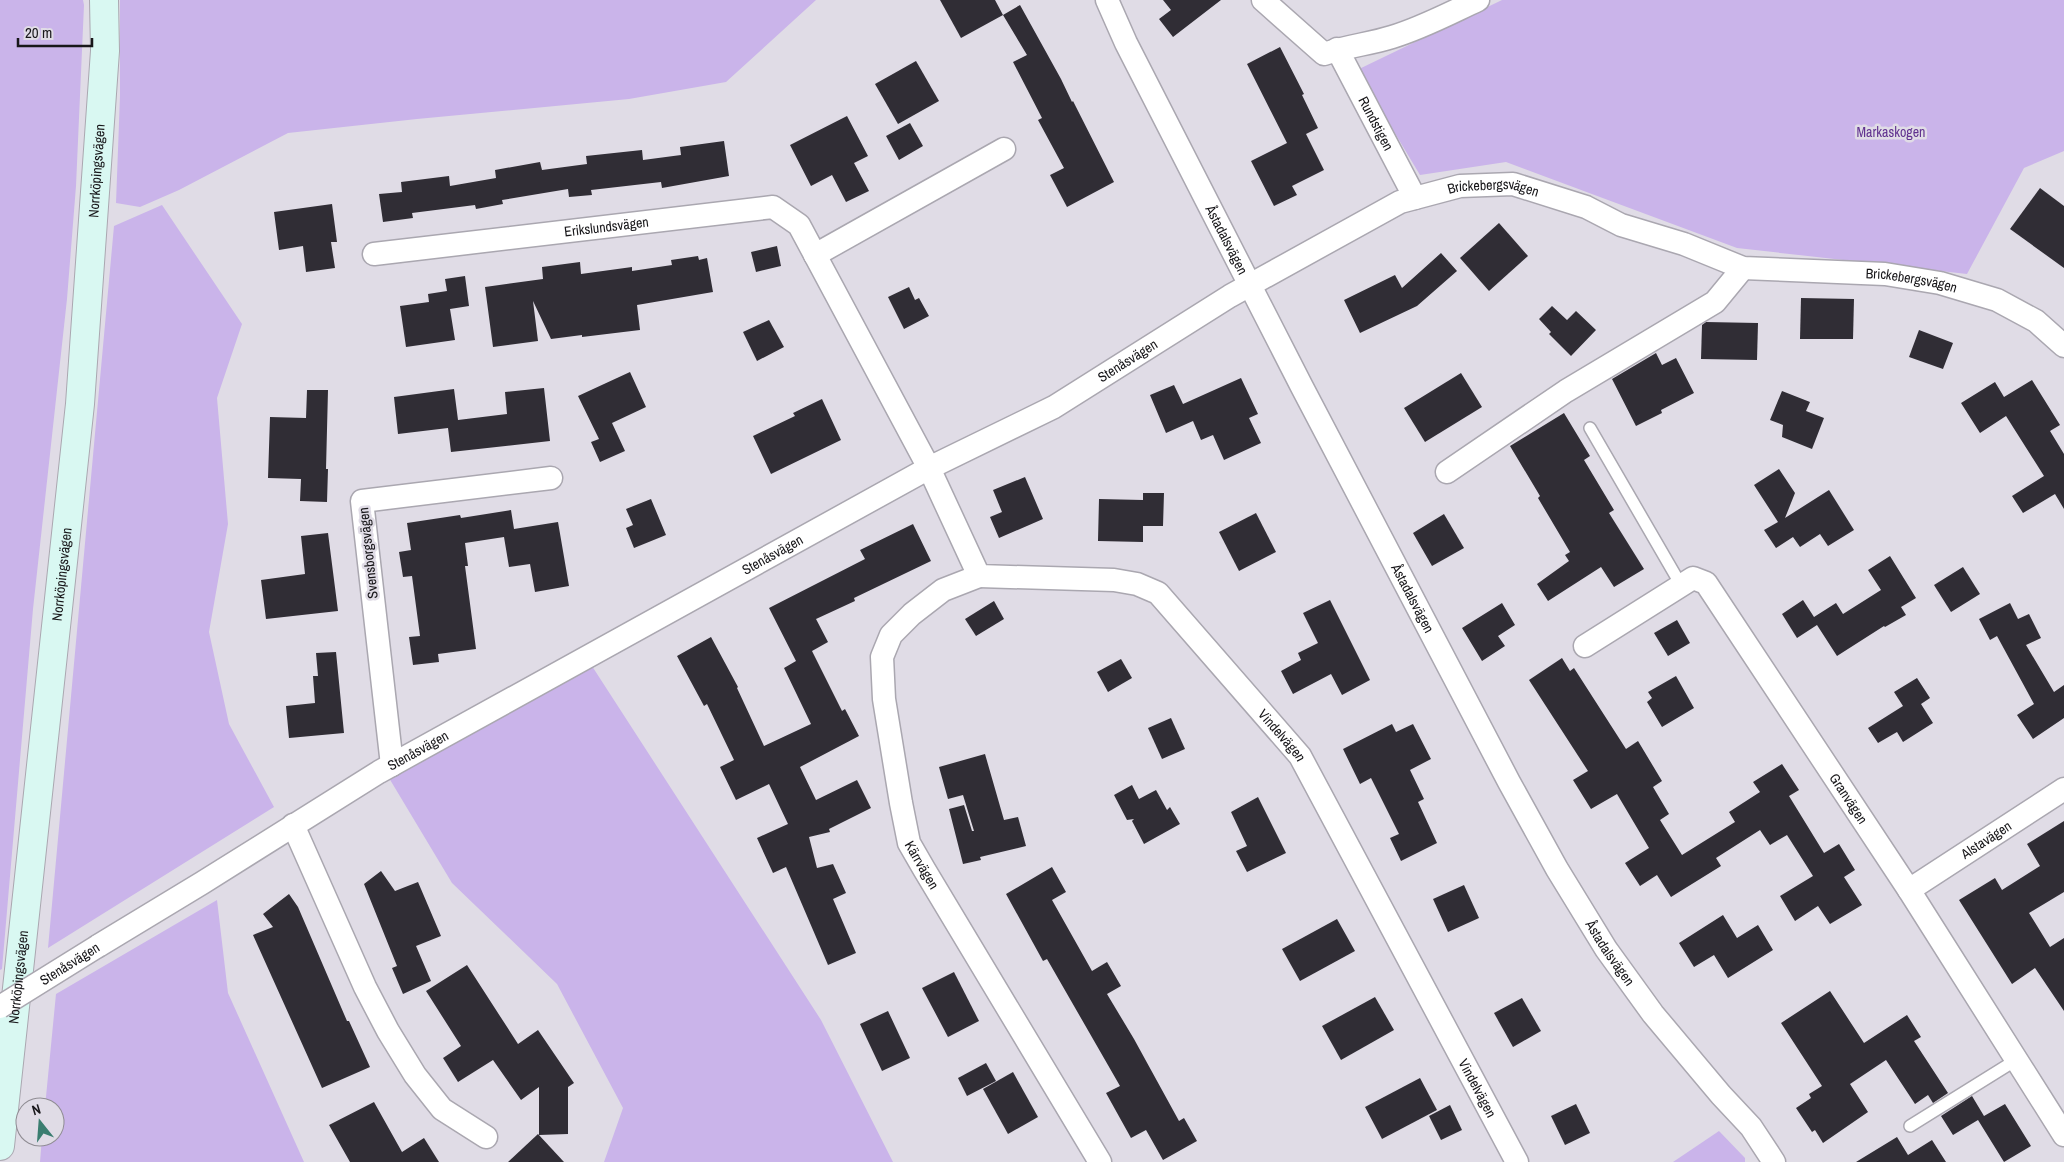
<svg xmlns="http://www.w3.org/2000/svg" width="2064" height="1162" font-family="'Archivo Narrow',sans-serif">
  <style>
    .green { fill: #cab4ea }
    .building { fill: #302d35 }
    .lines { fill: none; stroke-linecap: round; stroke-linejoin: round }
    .service-casing { stroke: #aaa7b0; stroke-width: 14 }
    .minor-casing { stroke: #aaa7b0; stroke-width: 25 }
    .secondary-casing { stroke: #aaa7b0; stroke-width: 30 }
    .service { stroke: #fff; stroke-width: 11 }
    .minor { stroke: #fff; stroke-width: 22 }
    .secondary { stroke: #d9f8f2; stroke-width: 28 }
    .minor-bridge-casing { stroke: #aaa7b0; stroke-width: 25; stroke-linecap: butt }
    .minor-bridge { stroke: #fff; stroke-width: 22 }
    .labels { text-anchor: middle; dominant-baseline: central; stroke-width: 5; stroke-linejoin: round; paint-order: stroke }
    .street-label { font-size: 14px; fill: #18171a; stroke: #e0dce6 }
    .park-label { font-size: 14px; fill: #60318f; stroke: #e0dce6 }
  </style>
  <rect width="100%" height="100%" fill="#e0dce6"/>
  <g class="green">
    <path d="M0 0H83L84 5 76 186 67 299 33 609 2 969 0 970Z"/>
    <path d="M120 0H816L726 82 629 99 417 119 288 133 179 190 140 207 116 203 120 96Z"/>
    <path d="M1502 0H2064V151L2024 168 1967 274 1737 248 1506 162 1420 175 1357 70Z"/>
    <path d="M162 205 242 324 217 398 228 524 209 632 229 724 274 807 48 948 114 226Z"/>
    <path d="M590 663 821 1020 893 1162H604L623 1108 557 984 452 883 389 778Z"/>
    <path d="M217 900 228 993 304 1162H40L42 1137H55V1107H45L56 994Z"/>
    <path d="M1719 1131 1745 1158V1162H1673Z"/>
  </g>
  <g class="building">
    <path d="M940 0H995L1003 15 961 38Z"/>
    <path d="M1163 0H1221L1173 37 1159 19 1171 10Z"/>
    <path d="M1020 5 1061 79 1072 102 1073 101 1114 182 1067 207 1050 175 1064 168 1038 120 1042 118 1013 62 1027 55 1003 15Z"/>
    <path d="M1280 47 1304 94 1302 95 1318 128 1306 134 1324 170 1292 186 1297 195 1274 206 1251 161 1287 143 1247 64Z"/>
    <path d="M916 61 939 101 898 124 875 84Z"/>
    <path d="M847 116 868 156 854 163 869 191 846 202 832 175 811 186 790 145Z"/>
    <path d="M910 123 923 146 899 160 886 136Z"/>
    <path d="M724 141 729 176 662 188 661 182 591 190 592 195 569 197 568 189 502 200 503 204 476 209 475 205 412 213 413 218 383 222 379 194 402 192 401 182 449 176 450 186 496 178 495 170 540 162 542 170 587 164 586 156 642 150 643 160 681 155 680 147Z"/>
    <path d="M2040 188 2064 206V268L2010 229Z"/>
    <path d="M332 204 337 242H331L335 268 306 272 303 246 279 250 274 212Z"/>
    <path d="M1499 223 1528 256 1489 291 1460 258Z"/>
    <path d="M777 246 781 266 756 272 751 252Z"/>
    <path d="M1441 253 1457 271 1417 306 1360 333 1344 300 1395 275 1402 288Z"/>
    <path d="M698 256 699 260 707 258 713 292 637 305 640 330 582 337V335L551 339 533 301 538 341 493 347 485 287 543 279 542 267 580 262 581 274 632 267V271L672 265 671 260Z"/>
    <path d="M465 276 469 306 450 309 455 340 406 347 400 306 429 302 428 294 447 291 445 279Z"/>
    <path d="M909 287 915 300 919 298 929 316 904 329 888 297Z"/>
    <path d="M1801 298 1854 299 1853 339H1800Z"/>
    <path d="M1552 306 1567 320 1576 311 1596 330 1571 356 1549 334 1551 332 1539 319Z"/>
    <path d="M769 320 784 347 757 361 743 332Z"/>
    <path d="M1706 322 1758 323 1757 360 1701 359 1702 325Z"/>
    <path d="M1919 330 1953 343 1943 369 1909 357Z"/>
    <path d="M1656 353 1662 365 1676 358 1694 393 1661 410 1662 413 1636 426 1612 379Z"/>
    <path d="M630 372 646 407 612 423 625 451 600 462 591 442 599 439 578 396Z"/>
    <path d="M1461 373 1482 407 1425 442 1404 408Z"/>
    <path d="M1241 378 1258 414 1249 418 1261 443 1224 460 1213 435 1201 440 1193 421 1166 433 1150 395 1174 385 1183 404Z"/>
    <path d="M2032 380 2060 425 2050 431 2064 454V509L2055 494 2023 513 2012 496 2044 476 2006 416 1980 433 1961 403 1995 382 2004 397Z"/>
    <path d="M544 388 550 441 451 452 448 428 398 434 394 397 454 389 458 420 507 414 505 392Z"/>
    <path d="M307 390H328L326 469H328L327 502 300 501 301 479 268 478 270 417 306 418Z"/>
    <path d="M1782 391 1810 402 1806 411 1824 418 1812 449 1782 437 1783 425 1770 420Z"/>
    <path d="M822 399 841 440 771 474 753 436 795 416 793 413Z"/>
    <path d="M1564 413 1590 456 1584 460 1614 510 1609 513 1644 569 1614 587 1601 567 1548 601 1537 584 1569 561 1565 555 1570 552 1538 498 1540 496 1510 446Z"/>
    <path d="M1779 469 1795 493 1785 518 1829 490 1854 530 1828 546 1820 534 1800 547 1793 537 1776 548 1764 530 1778 522 1754 485Z"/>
    <path d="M1025 477 1043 519 999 538 990 517 1002 512 993 490Z"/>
    <path d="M1143 493H1164L1163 526H1143V542L1098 541 1099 499 1143 500Z"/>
    <path d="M651 499 666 535 634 548 626 528 633 525 626 509Z"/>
    <path d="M511 510 514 529 558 522 569 586 535 592 530 564 509 567 504 537 465 543 468 566H465L476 649 438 654 439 662 413 665 409 637 420 636 412 576 403 577 399 552 411 550 407 523 460 515 461 518Z"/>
    <path d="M1256 513 1276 552 1239 571 1219 532Z"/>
    <path d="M1444 514 1464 548 1432 566 1413 533Z"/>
    <path d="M913 524 931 561 854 598 855 601 816 619 828 642 812 651 842 711 845 709 859 736 800 767 816 800 857 780 871 808 829 829 830 832 809 837 817 868 833 864 846 893 833 899 856 953 828 965 786 867 773 873 757 838 788 824 769 784 736 800 720 767 734 760 707 704 704 706 677 656 711 637 738 687 737 688 764 746 811 724 784 668 796 661 769 608 865 559 860 550Z"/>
    <path d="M328 533 338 611 266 619 261 580 305 574 301 536Z"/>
    <path d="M1890 556 1916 598 1901 607 1906 615 1885 627 1884 626 1837 656 1817 625 1797 638 1782 614 1803 600 1814 617 1836 603 1843 614 1881 590 1868 570Z"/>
    <path d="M1963 567 1980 594 1951 612 1934 585Z"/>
    <path d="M1330 600 1370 680 1342 695 1331 674 1293 694 1281 671 1301 660 1298 653 1318 643 1303 613Z"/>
    <path d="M994 601 1004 619 976 636 965 619Z"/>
    <path d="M1502 603 1515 625 1498 636 1505 646 1482 661 1462 628Z"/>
    <path d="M2010 603 2018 619 2029 614 2041 638 2026 645 2054 692 2064 685V718L2033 739 2017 715 2034 704 1997 636 1990 640 1979 619Z"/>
    <path d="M1677 620 1690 643 1668 656 1654 633Z"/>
    <path d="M336 652 344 733 289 738 286 706 315 703 313 676H318L316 653Z"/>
    <path d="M1562 658 1570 671 1574 668 1626 749 1638 741 1662 781 1653 787 1669 814 1660 820 1682 855 1735 822 1729 812 1760 792 1753 782 1782 764 1799 790 1789 796 1824 853 1839 844 1855 870 1844 877 1862 905 1830 924 1818 906 1795 921 1780 896 1813 876 1787 835 1770 845 1760 830 1716 858 1721 866 1671 897 1657 875 1640 886 1625 863 1649 848 1617 794 1591 809 1573 780 1588 771 1529 680Z"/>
    <path d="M1121 659 1132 678 1108 692 1097 672Z"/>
    <path d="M1676 676 1694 708 1662 727 1647 702 1652 698 1648 692Z"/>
    <path d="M1917 678 1930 698 1921 704 1933 723 1903 742 1897 732 1878 743 1868 728 1903 706 1894 692Z"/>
    <path d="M1171 718 1185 749 1162 759 1148 728Z"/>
    <path d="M1392 724 1396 732 1413 724 1431 759 1410 770 1424 799 1418 802 1437 843 1401 861 1390 838 1399 834 1371 778 1360 784 1343 749Z"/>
    <path d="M985 754 1004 820 1018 817 1026 846 980 857 981 860 963 864 949 809 964 805 972 831H974L963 795 948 799 939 767Z"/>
    <path d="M1132 785 1139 799 1156 790 1167 810 1170 807 1180 824 1144 844 1132 821 1134 819 1127 820 1114 795Z"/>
    <path d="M1258 797 1286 853 1247 872 1236 851 1247 846 1231 812Z"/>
    <path d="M2064 821V892L2029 913 2050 947 2064 938V1011L2035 968 2012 984 1959 900 1995 878 2002 890 2040 866 2027 844Z"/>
    <path d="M1052 867 1066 892 1052 900 1092 971 1107 962 1121 986 1107 994 1134 1039 1179 1121 1184 1118 1197 1141 1163 1160 1146 1130 1131 1138 1106 1093 1120 1086 1047 959 1043 961 1006 894Z"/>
    <path d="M381 871 395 891 418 882 441 936 416 946 431 981 403 994 392 968 397 966 364 884Z"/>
    <path d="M1464 885 1479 918 1448 932 1433 899Z"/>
    <path d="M289 894 298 907 347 1021H349L370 1067 322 1088 253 935 273 927 263 914Z"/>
    <path d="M1723 915 1737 938 1758 925 1773 950 1728 978 1714 955 1694 967 1679 943Z"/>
    <path d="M1337 919 1355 951 1300 981 1282 949Z"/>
    <path d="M467 965 518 1044 538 1030 574 1083 568 1087V1134L539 1135V1087L521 1100 493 1060 458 1082 443 1058 461 1046 426 991Z"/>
    <path d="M954 972 979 1021 948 1037 922 988Z"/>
    <path d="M1830 991 1864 1043 1907 1015 1921 1037 1914 1041 1948 1093 1933 1103 1928 1095 1915 1104 1886 1060 1850 1084 1868 1112 1823 1143 1815 1130 1812 1132 1796 1108 1811 1098 1809 1094 1822 1086 1781 1023Z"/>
    <path d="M1375 997 1394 1030 1341 1060 1322 1026Z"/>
    <path d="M1522 998 1541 1031 1513 1047 1494 1013Z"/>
    <path d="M888 1011 910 1058 882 1071 860 1024Z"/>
    <path d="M986 1063 996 1081 967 1096 958 1078Z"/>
    <path d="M1013 1072 1038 1117 1008 1134 983 1089Z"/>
    <path d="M1420 1078 1437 1110 1382 1139 1365 1107Z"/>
    <path d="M1972 1096 1984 1116 2005 1104 2031 1146 2004 1162 1978 1120 1953 1135 1941 1116Z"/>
    <path d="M374 1102 402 1152 424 1138 439 1162H350L329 1125Z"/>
    <path d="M1576 1104 1590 1133 1565 1145 1551 1116Z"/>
    <path d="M1450 1105 1462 1130 1441 1140 1429 1116Z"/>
    <path d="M538 1134 564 1162H508Z"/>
    <path d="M1897 1137 1908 1155 1932 1140 1946 1162H1856Z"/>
  </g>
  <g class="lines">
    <g class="service-casing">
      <g id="service">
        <path d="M1590 428 1681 585"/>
        <path d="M1910 1126 2016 1060"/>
      </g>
    </g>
    <g class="minor-casing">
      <g id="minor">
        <path id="s1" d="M1107 0 1126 43 1302 387 1509 782 1557 869 1606 949 1653 1014 1721 1095 1751 1127 1774 1162"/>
        <path d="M1263 0 1324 54C1347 46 1370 44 1392 37 1422 28 1450 13 1478 0"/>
        <path id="s2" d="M1337 49 1415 198"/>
        <path id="s3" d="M374 254 773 207 799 225 929 468 979 576 1114 580 1137 584 1158 593 1300 756 1517 1162"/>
        <path d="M815 255 1004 149"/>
        <path d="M1447 472 1566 391 1715 302 1743 268"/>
        <path id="s4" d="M979 576 943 590 912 614 891 635 882 657 884 699 901 803 909 843 924 869 1100 1162"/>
        <path id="s5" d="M1585 646 1693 578 1706 583 1909 890 2064 1135"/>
        <path d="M392 765 362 501 551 478"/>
        <path d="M293 825 365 987 388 1031 415 1075 442 1109 486 1137"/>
        <path id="s6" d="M1909 890 2064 789"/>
        <path id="s7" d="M98 946 202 883 379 772 929 468 1054 407 1230 296 1400 202 1460 186 1513 184 1586 207 1621 225 1684 244 1743 268 1885 274 1940 283 1997 300 2036 321 2064 346"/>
      </g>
    </g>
    <g class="secondary-casing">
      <g id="secondary">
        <path id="s8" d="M0 1146 80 404 105 51 104 0"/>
      </g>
    </g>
    <use href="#service" class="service"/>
    <use href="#minor" class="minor"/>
    <use href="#secondary" class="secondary"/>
    <g class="minor-bridge-casing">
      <g id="minor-bridge">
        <path id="s9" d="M0 1007 98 946"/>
      </g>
    </g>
    <use href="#minor-bridge" class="minor-bridge"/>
  </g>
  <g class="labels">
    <g class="street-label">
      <text stroke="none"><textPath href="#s2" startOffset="84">Rundstigen</textPath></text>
      <text stroke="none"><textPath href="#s8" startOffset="980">Norrköpingsvägen</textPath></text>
      <text stroke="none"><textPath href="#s7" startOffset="1596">Brickebergsvägen</textPath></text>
      <text stroke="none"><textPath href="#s3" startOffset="234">Erikslundsvägen</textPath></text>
      <text stroke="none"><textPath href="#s1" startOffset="268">Åstadalsvägen</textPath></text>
      <text stroke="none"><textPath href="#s7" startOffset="2030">Brickebergsvägen</textPath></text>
      <text stroke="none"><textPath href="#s7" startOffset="1185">Stenåsvägen</textPath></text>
      <text transform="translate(368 553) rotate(-96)">Svensborgsvägen</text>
      <text stroke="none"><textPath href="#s7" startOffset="780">Stenåsvägen</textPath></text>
      <text stroke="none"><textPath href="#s8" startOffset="575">Norrköpingsvägen</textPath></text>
      <text stroke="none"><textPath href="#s1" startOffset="672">Åstadalsvägen</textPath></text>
      <text stroke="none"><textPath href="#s3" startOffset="1198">Vindelvägen</textPath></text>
      <text stroke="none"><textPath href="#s7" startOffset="375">Stenåsvägen</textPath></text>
      <text stroke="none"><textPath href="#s5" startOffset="400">Granvägen</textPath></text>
      <text stroke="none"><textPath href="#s6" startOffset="92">Alstavägen</textPath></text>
      <text stroke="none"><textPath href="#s4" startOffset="345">Kärrvägen</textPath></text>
      <text stroke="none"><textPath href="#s1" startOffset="1078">Åstadalsvägen</textPath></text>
      <text stroke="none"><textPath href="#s9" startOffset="82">Stenåsvägen</textPath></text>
      <text stroke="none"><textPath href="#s8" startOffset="170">Norrköpingsvägen</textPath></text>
      <text stroke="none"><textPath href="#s3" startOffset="1602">Vindelvägen</textPath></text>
    </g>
    <g class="park-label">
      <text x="1891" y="132">Markaskogen</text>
    </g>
  </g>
  <g transform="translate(40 1122) rotate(343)"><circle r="24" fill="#e0dce6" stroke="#908d94"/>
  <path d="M0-4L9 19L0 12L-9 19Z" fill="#3a7d70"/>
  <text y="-8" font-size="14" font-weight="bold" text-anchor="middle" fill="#18171a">N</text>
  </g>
  <path d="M18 38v8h74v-8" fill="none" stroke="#18171a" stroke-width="2.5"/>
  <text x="25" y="38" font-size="15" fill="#18171a" stroke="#e0dce6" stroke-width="4" paint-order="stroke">20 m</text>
</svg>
